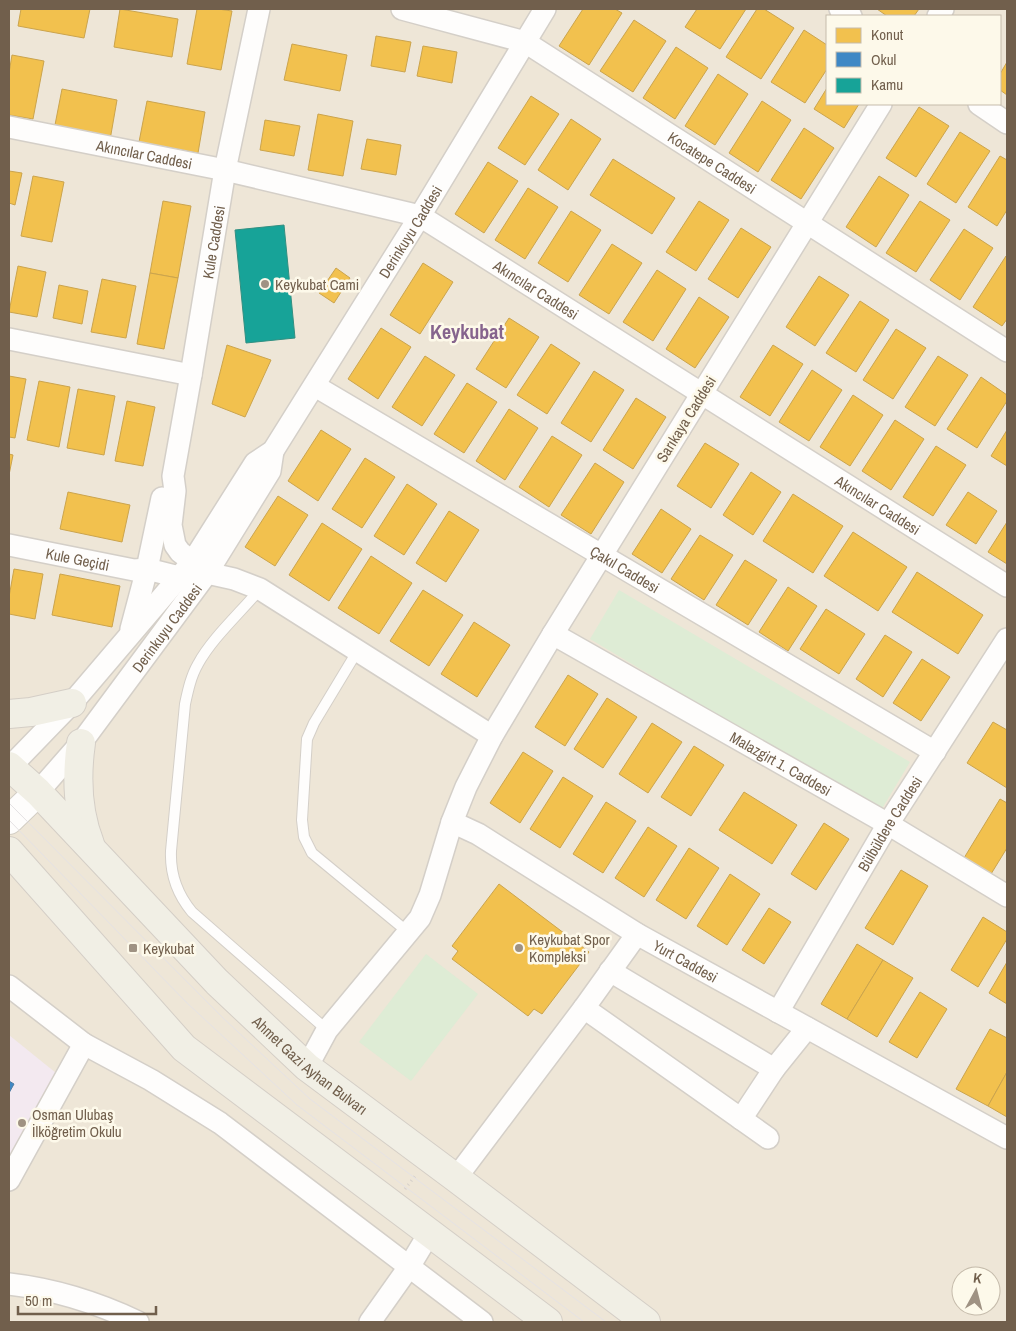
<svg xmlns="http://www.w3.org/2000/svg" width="1016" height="1331" font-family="'Archivo Narrow',sans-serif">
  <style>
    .residential { fill: #eee6d7; fill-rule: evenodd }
    .education { fill: #f3e9f0 }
    .green { fill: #deecd5 }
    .homes { fill: #f2c14e; stroke: #cba44d }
    .schools { fill: #3f88c5; stroke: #4e7ca1 }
    .public { fill: #17a398; stroke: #328f81 }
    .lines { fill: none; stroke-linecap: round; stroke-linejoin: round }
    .lane-casing { stroke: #d4cfc8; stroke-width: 12 }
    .street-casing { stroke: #d4cfc8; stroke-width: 24 }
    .secondary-casing { stroke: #d3cec4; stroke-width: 30 }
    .primary-casing { stroke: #d4cec6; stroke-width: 30 }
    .path { stroke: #d6d0ca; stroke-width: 3; stroke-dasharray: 1 4; stroke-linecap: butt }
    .lane { stroke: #fefdfc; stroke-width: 10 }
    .street { stroke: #fefdfc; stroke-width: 21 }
    .secondary { stroke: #fefdfc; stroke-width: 28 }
    .primary { stroke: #f1efe5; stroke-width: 28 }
    .tram { stroke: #e5e2e4; stroke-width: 1 }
    .poi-dot { fill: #9f9283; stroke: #fdf9ea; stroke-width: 2 }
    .labels { text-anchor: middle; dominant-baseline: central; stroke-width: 5; stroke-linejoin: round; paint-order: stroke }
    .street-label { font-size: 15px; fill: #715f4c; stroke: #fdf9ea }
    .poi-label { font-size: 15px; fill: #715f4c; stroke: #fdf9ea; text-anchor: start }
    .district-label { font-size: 20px; font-weight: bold; fill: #86648d; stroke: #fdf9ea }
  </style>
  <rect width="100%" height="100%" fill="#f5f2e9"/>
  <path class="residential" d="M9 9H1007V1322H9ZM827 16H1000V104H827ZM961 1276H991V1306H961Z"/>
  <path class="education" d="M9 1035 61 1077 9 1169Z"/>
  <g class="green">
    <path d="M619 590 910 762 880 812 590 639Z"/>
    <path d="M426 954 478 994 411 1081 359 1042Z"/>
  </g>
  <g class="homes">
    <path d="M21 9H90L84 38 18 26Z"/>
    <path d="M120 9 178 19 172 57 114 47Z"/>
    <path d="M197 9H218L232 11 221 70 187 64Z"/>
    <path d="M583 9H615L622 13 589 65 559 46Z"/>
    <path d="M697 9H746L720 49 685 27Z"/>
    <path d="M757 9H764L794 28 761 79 726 57Z"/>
    <path d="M877 9H919L914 16H887Z"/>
    <path d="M634 20 666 41 633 92 600 71Z"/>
    <path d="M804 30 827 45V69L805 103 771 82Z"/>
    <path d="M376 36 411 42 405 72 371 66Z"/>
    <path d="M292 44 347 55 340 91 284 80Z"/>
    <path d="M423 46 457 52 452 83 417 76Z"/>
    <path d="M676 47 708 68 675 119 643 98Z"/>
    <path d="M12 55 44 61 33 119 9 115V73Z"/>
    <path d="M1007 62V95L1000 90V74Z"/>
    <path d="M718 74 748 94 715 145 685 126Z"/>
    <path d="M827 88V104H859L844 128 814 109Z"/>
    <path d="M62 89 117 100 110 140 54 130Z"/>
    <path d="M531 96 559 114 525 165 498 148Z"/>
    <path d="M147 101 205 112 198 153 139 142Z"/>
    <path d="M762 101 791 120 758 172 729 153Z"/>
    <path d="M919 107 949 126 916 177 886 158Z"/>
    <path d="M318 114 353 121 343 176 308 170Z"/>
    <path d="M571 119 601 139 568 190 538 170Z"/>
    <path d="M265 120 300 126 294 156 260 150Z"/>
    <path d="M804 128 834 148 801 199 771 180Z"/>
    <path d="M960 132 990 151 956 203 927 184Z"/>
    <path d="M367 139 401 145 396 175 361 169Z"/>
    <path d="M1000 156 1007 160V210L997 226 968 207Z"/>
    <path d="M613 159 675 198 652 234 590 195Z"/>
    <path d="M488 162 518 181 484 233 455 214Z"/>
    <path d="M9 171 22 173 15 205 9 203Z"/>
    <path d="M33 176 64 182 52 242 21 236Z"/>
    <path d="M879 176 909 195 876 247 846 227Z"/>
    <path d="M528 188 558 207 525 259 495 240Z"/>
    <path d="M163 201 191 206 178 278 150 273Z"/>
    <path d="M699 201 729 220 696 271 666 252Z"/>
    <path d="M920 201 950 220 916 272 886 253Z"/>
    <path d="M571 211 601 230 568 282 538 263Z"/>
    <path d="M741 228 771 247 738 298 708 279Z"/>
    <path d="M964 229 993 248 960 300 930 280Z"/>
    <path d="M612 244 642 263 609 314 579 295Z"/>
    <path d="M1006 256 1007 257V319L1002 326 973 307Z"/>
    <path d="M423 263 453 282 420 334 390 315Z"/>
    <path d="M18 266 46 272 37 317 9 312Z"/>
    <path d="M336 268 350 278 334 303 319 293Z"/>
    <path d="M657 270 686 289 653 341 623 322Z"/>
    <path d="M150 273 178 278 164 349 137 344Z"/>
    <path d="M819 276 849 295 815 346 786 327Z"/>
    <path d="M102 279 136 286 126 338 91 332Z"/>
    <path d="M59 285 88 291 82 324 53 318Z"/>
    <path d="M699 297 729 317 695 368 666 349Z"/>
    <path d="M860 301 889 320 856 372 826 353Z"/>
    <path d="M509 318 539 337 506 388 476 369Z"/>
    <path d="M381 328 411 347 378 399 348 379Z"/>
    <path d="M896 329 926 348 893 399 863 380Z"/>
    <path d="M551 344 580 363 547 414 517 395Z"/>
    <path d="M227 345 271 360 245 417 212 404Z"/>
    <path d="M773 345 803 364 770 416 740 397Z"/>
    <path d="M425 356 455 375 422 426 392 407Z"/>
    <path d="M938 356 968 375 935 426 905 407Z"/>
    <path d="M812 370 842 390 809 441 779 422Z"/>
    <path d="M594 371 624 390 591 442 561 423Z"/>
    <path d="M9 376 26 379 15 438 9 437Z"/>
    <path d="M981 377 1007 395V401L977 448 947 429Z"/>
    <path d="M39 381 70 387 59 447 27 440Z"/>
    <path d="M467 383 497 402 464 453 434 434Z"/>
    <path d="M78 389 115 396 104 455 67 448Z"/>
    <path d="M853 395 883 415 850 466 820 447Z"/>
    <path d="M636 398 666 417 633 469 603 450Z"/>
    <path d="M127 401 155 407 143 466 115 461Z"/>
    <path d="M509 409 538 428 505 480 476 461Z"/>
    <path d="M895 420 924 439 891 490 862 471Z"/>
    <path d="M321 430 351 449 318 501 288 481Z"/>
    <path d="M1007 430V466L991 456Z"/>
    <path d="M552 436 582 455 549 507 519 487Z"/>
    <path d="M705 443 739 464 711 508 677 486Z"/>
    <path d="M936 446 966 465 933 516 903 497Z"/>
    <path d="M9 454 13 455 9 475Z"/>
    <path d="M365 458 395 477 362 528 332 509Z"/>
    <path d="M595 463 624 482 591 534 561 515Z"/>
    <path d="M751 472 781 492 753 535 723 515Z"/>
    <path d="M407 484 437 504 404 555 374 536Z"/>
    <path d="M68 492 130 505 122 542 60 529Z"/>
    <path d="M968 492 997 511 976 544 946 525Z"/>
    <path d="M793 494 843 526 813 573 763 541Z"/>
    <path d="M278 496 308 515 275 566 245 547Z"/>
    <path d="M661 509 691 529 662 573 632 554Z"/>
    <path d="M449 511 479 530 446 582 416 563Z"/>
    <path d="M1007 522V564L988 552Z"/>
    <path d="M322 523 362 549 329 601 289 575Z"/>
    <path d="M853 532 907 567 878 611 824 576Z"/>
    <path d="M700 535 733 555 704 600 671 579Z"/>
    <path d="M371 556 412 583 379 634 338 608Z"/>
    <path d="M745 560 777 580 748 625 716 605Z"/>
    <path d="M14 569 43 574 35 619 9 614V597Z"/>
    <path d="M917 572 983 615 958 654 892 612Z"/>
    <path d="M60 574 120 586 112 627 52 615Z"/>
    <path d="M788 587 817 606 788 651 759 632Z"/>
    <path d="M423 590 463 615 429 666 390 641Z"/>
    <path d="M826 609 865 634 839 674 800 649Z"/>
    <path d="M474 622 510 645 477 697 441 674Z"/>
    <path d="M885 635 912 652 883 697 856 679Z"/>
    <path d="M922 659 950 677 921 721 893 703Z"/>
    <path d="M568 675 598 694 565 746 535 727Z"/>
    <path d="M607 698 637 717 603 768 574 749Z"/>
    <path d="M993 722 1007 730V788L967 763Z"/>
    <path d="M652 723 682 742 648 793 619 774Z"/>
    <path d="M694 746 724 765 691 816 661 797Z"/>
    <path d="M523 752 553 771 520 823 490 803Z"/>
    <path d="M563 777 593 796 560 848 530 829Z"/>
    <path d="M744 792 797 825 772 864 719 830Z"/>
    <path d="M1000 799 1007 803V848L991 874 964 858Z"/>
    <path d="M606 802 636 821 603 873 573 854Z"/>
    <path d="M824 823 849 839 816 890 791 874Z"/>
    <path d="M648 827 677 846 644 897 615 878Z"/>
    <path d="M689 848 719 868 686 919 656 900Z"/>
    <path d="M901 870 928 886 893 945 865 928Z"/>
    <path d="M730 874 760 894 727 945 697 926Z"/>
    <path d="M499 884 589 952 542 1014 534 1009 528 1016 452 959 458 951 452 946Z"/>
    <path d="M769 908 791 922 764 964 742 950Z"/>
    <path d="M983 917 1007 932V939L978 987 951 970Z"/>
    <path d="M857 944 883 960 847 1019 821 1004Z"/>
    <path d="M883 960 913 978 877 1037 847 1019Z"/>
    <path d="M1007 962V1004L989 993Z"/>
    <path d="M920 992 947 1009 917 1058 889 1042Z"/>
    <path d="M990 1029 1007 1038V1072L988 1106 956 1089Z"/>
    <path d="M1007 1072V1117L988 1106Z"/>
  </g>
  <path class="schools" d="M9 1081 14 1084 9 1093Z"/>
  <path class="public" d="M284 225 295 338 246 343 235 230Z"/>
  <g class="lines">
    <g class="lane-casing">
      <g id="lane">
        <path d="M260 589C241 612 212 638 198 664 191 676 188 690 185 704L171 851C170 875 177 894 192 912L327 1030"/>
        <path d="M358 650 314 723 307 739 302 820 304 837 312 853 409 933"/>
      </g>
    </g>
    <g class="street-casing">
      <g id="street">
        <path id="s1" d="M402 9 525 42 1007 351"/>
        <path d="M840 9 851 16"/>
        <path d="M938 16 943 9"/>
        <path id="s2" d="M881 104 553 634 492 736 466 787 452 822 478 834 637 934 1007 1138"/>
        <path d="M979 104 1007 123"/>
        <path id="s3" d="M9 127 225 170 420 216 1007 586"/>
        <path d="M9 339 191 375"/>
        <path id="s4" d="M315 386 935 752"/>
        <path id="s5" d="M9 545 134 570 147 569 179 577 207 573 234 579 260 589 492 736"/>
        <path id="s6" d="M207 573 180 552 175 545 171 525 175 491 173 476 191 375 225 170 259 9"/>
        <path d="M131 629 147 569 162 498"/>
        <path id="s7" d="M553 634 888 824 1007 896"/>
        <path id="s8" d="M10 767 72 703 193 561 255 463 273 451 420 216 545 9"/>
        <path id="s9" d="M38 792 81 743 207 573 270 471 273 451"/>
        <path d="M610 971 774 1069"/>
        <path d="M9 986 84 1044 151 1080 220 1123 482 1322"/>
        <path d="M584 1008 768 1138"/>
        <path id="s10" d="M778 1012 888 824 1007 639"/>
        <path d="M307 1067 327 1030 420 918 430 895 452 822"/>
        <path d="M741 1119 774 1069 807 1028"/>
        <path d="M456 1178 584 1008 637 934"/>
        <path d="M9 1180 84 1044"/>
        <path d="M9 1284C53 1289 98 1303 138 1322"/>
        <path d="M370 1322 409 1267 430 1232"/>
      </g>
    </g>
    <g class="secondary-casing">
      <path id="secondary" d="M9 820 38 792"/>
    </g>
    <g class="primary-casing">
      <g id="primary">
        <path d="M9 714 31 712 72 703"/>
        <path d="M81 743C76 778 77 811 90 844"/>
        <path id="s11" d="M9 766 38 792 217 982 307 1067 456 1178 646 1322"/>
        <path d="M9 851 184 1048 548 1322"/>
      </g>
    </g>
    <path class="path" d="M405 1189 415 1176"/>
    <use href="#lane" class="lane"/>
    <use href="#street" class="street"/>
    <use href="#secondary" class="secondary"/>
    <use href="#primary" class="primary"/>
    <g class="tram">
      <path d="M9 803 222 1017 310 1099 606 1322"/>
      <path d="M9 820 186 1002 297 1105 584 1322"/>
    </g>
  </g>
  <g class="poi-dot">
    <circle cx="265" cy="284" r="5"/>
    <rect x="128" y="943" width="10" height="10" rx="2.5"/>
    <circle cx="519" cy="948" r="5"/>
    <circle cx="22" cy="1123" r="5"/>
  </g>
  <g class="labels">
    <g class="street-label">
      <text stroke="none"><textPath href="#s3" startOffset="138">Akıncılar Caddesi</textPath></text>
      <text stroke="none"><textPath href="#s1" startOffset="350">Kocatepe Caddesi</textPath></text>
      <text stroke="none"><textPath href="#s8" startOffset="672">Derinkuyu Caddesi</textPath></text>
      <text stroke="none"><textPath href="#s6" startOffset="350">Kule Caddesi</textPath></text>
      <text stroke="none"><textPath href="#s3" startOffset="558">Akıncılar Caddesi</textPath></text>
      <text transform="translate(686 419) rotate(-58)">Sarıkaya Caddesi</text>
      <text stroke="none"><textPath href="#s3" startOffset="962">Akıncılar Caddesi</textPath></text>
      <text stroke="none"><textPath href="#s5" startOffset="70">Kule Geçidi</textPath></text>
      <text stroke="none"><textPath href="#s4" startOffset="360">Çakıl Caddesi</textPath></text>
      <text stroke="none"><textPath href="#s9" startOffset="209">Derinkuyu Caddesi</textPath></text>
      <text stroke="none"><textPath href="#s7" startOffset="262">Malazgirt 1. Caddesi</textPath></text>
      <text stroke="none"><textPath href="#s10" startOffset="219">Bülbüldere Caddesi</textPath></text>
      <text stroke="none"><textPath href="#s2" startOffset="1109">Yurt Caddesi</textPath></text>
      <text stroke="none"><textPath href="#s11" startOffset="425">Ahmet Gazi Ayhan Bulvarı</textPath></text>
    </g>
    <g class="poi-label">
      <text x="275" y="284">Keykubat Cami</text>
      <text x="529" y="939">Keykubat Spor<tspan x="529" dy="17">Kompleksi</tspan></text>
      <text x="143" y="948">Keykubat</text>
      <text x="32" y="1114">Osman Ulubaş<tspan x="32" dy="17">İlköğretim Okulu</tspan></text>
    </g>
    <g class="district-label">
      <text x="467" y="331">Keykubat</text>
    </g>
  </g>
  <rect width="1016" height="1331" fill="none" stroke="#715f4c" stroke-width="20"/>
  <rect x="826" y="15" width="175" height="90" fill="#fdf9ea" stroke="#c5bbab"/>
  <rect x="836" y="28" width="25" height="15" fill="#f2c14e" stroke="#c5bbab"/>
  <text x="871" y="40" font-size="15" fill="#715f4c">Konut</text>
  <rect x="836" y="52" width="25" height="15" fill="#3f88c5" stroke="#c5bbab"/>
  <text x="871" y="65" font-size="15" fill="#715f4c">Okul</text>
  <rect x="836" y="78" width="25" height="15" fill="#17a398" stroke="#c5bbab"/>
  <text x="871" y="90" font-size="15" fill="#715f4c">Kamu</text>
  <g transform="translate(976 1291) rotate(7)"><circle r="24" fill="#fdf9ea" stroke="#c5bbab"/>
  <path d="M0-4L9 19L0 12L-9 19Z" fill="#9f9283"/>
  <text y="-8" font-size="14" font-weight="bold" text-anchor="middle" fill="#715f4c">K</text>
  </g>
  <path d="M18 1306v8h138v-8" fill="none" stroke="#715f4c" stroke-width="2.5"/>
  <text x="25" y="1306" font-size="15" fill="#715f4c" stroke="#fdf9ea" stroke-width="4" paint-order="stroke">50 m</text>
</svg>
